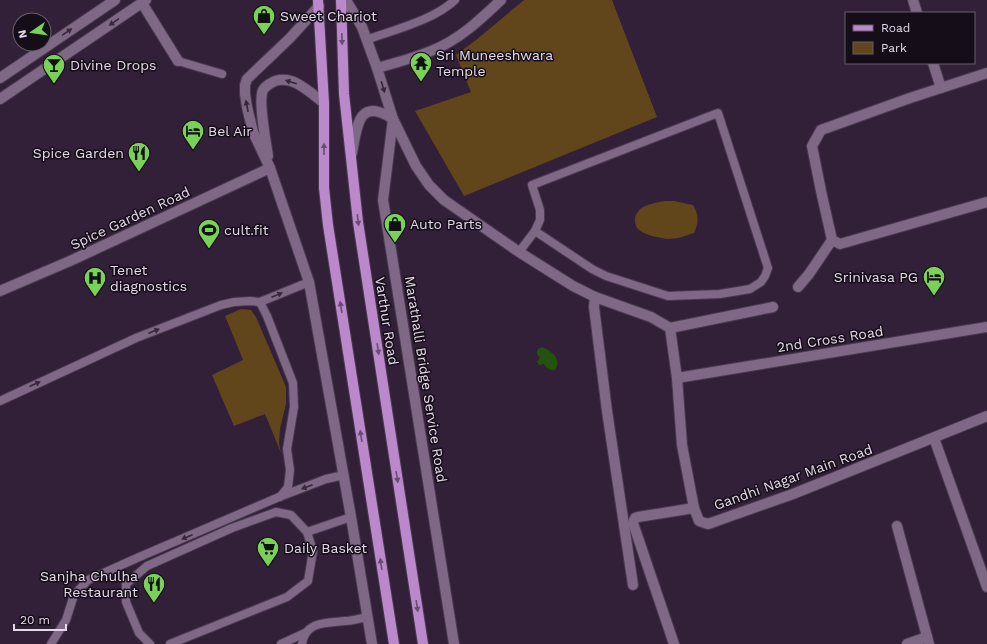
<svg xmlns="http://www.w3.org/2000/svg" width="987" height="644" font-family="'Work Sans',sans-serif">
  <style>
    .green { fill: #60461a }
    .water { fill: #24520f }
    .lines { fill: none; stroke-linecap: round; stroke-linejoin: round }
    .service-casing { stroke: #4a3a50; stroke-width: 10 }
    .minor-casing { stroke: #4a3a50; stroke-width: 12 }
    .tertiary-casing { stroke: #4a3a50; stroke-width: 12 }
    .primary-casing { stroke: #4a3a50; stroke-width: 12 }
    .service { stroke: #7e6885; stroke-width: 8 }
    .minor { stroke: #7e6885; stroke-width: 10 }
    .tertiary { stroke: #7e6885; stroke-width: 10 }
    .primary { stroke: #bb89cb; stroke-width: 10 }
    .oneway { fill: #342839 }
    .oneway2 { fill: #684b72 }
    .labels { text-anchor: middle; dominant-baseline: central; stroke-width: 3; stroke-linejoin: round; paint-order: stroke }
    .poi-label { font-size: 14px; fill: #e6daea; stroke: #150d18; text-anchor: start }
    .street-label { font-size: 14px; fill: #e6daea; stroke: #150d18 }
  </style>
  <rect width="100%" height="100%" fill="#321f38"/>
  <g class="green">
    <path d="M524 0H612L657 117 464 196 415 111 471 92 456 55 476 40Z"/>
    <path d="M664 201H674L693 205C699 215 699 223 694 233 685 236 677 239 667 239 660 238 643 235 638 229 636 227 635 223 635 220 635 215 637 213 640 209 647 204 655 203 664 201Z"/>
    <path d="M241 309 251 310 256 317 286 387V404L280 429 279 444 281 453 265 414 234 426 212 375 243 360 225 316Z"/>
  </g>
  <path class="water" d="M542 347C550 350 563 359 555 370 550 371 547 369 544 364L539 365 537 362 540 358C537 354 536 353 538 349Z"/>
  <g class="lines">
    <g class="service-casing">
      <g id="service">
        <path d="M366 40C394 30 434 20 455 0"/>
        <path d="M178 61 222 74"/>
        <path d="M519 252 535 231 592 269 606 276 668 296 720 294 750 289 761 282 765 276 768 268 718 113 532 185 540 210V220L535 231"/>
        <path d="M260 302 267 316 293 383 294 407 287 449 290 470 288 487 280 497"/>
        <path d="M0 401 136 338 221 305 234 302 250 301 260 302 309 282"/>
        <path d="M307 532 351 517"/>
        <path d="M51 644 66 620 74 595 88 580 137 558 279 497 326 479 344 475"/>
        <path d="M150 644 139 633 126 602V584L147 566 232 528 276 512 291 515 307 532 313 551 308 581 287 597 170 644"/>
        <path d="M281 644 305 633"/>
        <path d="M302 644C305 621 327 623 345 621 353 621 360 618 368 617"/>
      </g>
    </g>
    <g class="minor-casing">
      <g id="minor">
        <path d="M913 0 917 13"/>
        <path d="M142 3 178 61"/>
        <path d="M933 63 941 88"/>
        <path d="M377 68C395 63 414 58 431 51 459 40 480 20 501 0"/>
        <path d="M987 73 910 98 821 130 812 146 821 191 832 240 840 244 987 202"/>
        <path d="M0 78 115 0"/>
        <path d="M0 99 146 0"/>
        <path d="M798 287 809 274 832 240"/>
        <path d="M0 291 70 261 270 168"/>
        <path d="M595 297 594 307 607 411 633 585"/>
        <path d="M670 328 773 307"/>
        <path d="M677 378 987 327"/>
        <path d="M934 438 987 587"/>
        <path d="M897 526 929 644"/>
        <path d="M674 644 633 523 635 518 638 517 694 508"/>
        <path d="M907 644 927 637"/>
      </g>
    </g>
    <g class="tertiary-casing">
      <g id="tertiary">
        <path d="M346 0 362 27 377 68 393 119 383 200 454 644"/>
        <path d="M319 6 290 38 247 79 245 85V94L247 107 253 132 270 168 309 282 351 517 372 644"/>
        <path d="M393 119 416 166 429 185 444 200 519 252 573 286 595 297 651 317 670 328 677 378 682 445 694 508 699 521 708 524 793 494 987 416"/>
        <path d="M352 153C357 127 358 96 393 119"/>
        <path d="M268 156C266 143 258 100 263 90 266 85 271 83 275 81 282 79 290 80 296 83 306 88 315 96 324 103"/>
      </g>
    </g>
    <g class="primary-casing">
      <g id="primary">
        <path d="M318 0 324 103V188L328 225 394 644"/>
        <path d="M341 0 344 94 358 222 423 644"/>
      </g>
    </g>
    <use href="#service" class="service"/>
    <use href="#minor" class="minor"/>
    <use href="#tertiary" class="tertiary"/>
    <use href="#primary" class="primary"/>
  </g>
  <defs><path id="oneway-solid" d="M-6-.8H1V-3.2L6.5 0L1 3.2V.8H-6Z"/></defs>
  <g class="oneway">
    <use href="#oneway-solid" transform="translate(114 22) rotate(146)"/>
    <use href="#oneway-solid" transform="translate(67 32) rotate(-34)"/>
    <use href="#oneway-solid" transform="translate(291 82) rotate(-163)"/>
    <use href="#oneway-solid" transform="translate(383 87) rotate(73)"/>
    <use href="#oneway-solid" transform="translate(247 106) rotate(-101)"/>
    <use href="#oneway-solid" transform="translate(277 295) rotate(-22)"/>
    <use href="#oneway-solid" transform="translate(154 331) rotate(-21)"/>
    <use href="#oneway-solid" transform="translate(35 384) rotate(-25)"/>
    <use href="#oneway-solid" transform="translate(307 487) rotate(159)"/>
    <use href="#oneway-solid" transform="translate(187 537) rotate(157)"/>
  </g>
  <g class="oneway2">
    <use href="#oneway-solid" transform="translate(342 39) rotate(88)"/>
    <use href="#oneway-solid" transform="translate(324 149) rotate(-90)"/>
    <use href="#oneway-solid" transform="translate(358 220) rotate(83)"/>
    <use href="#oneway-solid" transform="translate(341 307) rotate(-99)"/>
    <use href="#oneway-solid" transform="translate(378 349) rotate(81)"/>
    <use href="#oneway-solid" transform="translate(361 436) rotate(-99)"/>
    <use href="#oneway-solid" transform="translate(397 477) rotate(81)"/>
    <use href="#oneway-solid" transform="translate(381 564) rotate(-99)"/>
    <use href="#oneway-solid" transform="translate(417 606) rotate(81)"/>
  </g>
  <defs>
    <g id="shop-pin" transform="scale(1.15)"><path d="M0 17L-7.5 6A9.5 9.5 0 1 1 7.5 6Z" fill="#79d157" stroke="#150d18"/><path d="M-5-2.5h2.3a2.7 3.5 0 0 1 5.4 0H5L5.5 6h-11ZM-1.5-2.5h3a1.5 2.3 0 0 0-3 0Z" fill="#111"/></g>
    <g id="temple-pin" transform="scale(1.15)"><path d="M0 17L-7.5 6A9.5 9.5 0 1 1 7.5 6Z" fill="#79d157" stroke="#150d18"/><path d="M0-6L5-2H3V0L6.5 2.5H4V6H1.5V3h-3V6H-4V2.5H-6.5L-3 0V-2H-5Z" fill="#111"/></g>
    <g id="bar-pin" transform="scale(1.15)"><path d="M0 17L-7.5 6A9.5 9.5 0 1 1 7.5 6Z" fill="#79d157" stroke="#150d18"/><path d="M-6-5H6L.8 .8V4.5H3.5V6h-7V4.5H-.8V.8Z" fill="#111"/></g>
    <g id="hotel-pin" transform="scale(1.15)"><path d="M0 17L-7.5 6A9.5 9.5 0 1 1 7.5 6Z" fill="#79d157" stroke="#150d18"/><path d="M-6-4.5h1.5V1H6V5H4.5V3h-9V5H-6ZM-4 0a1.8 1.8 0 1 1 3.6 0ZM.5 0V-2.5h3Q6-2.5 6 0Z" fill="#111"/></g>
    <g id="restaurant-pin" transform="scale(1.15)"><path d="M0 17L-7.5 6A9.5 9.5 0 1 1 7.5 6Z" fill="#79d157" stroke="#150d18"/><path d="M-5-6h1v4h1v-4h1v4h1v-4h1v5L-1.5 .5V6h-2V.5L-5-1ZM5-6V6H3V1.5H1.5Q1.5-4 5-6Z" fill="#111"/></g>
    <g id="stadium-pin" transform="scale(1.15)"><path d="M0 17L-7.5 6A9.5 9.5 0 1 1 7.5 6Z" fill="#79d157" stroke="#150d18"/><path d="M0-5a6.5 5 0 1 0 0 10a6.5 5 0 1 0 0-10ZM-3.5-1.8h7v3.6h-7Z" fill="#111"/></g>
    <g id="hospital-pin" transform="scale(1.15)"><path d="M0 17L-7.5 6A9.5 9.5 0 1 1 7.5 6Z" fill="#79d157" stroke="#150d18"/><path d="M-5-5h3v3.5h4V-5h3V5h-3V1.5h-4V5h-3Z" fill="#111"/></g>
    <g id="supermarket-pin" transform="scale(1.15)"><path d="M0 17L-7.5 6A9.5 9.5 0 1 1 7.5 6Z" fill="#79d157" stroke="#150d18"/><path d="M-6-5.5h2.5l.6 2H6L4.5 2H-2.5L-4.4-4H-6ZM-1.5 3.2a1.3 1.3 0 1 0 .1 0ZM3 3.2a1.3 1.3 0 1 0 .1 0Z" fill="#111"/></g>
  </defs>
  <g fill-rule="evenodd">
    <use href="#shop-pin" x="264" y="16"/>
    <use href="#temple-pin" x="421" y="63"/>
    <use href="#bar-pin" x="54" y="65"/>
    <use href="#hotel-pin" x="193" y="131"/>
    <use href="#restaurant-pin" x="139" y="153"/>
    <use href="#shop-pin" x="395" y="224"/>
    <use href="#stadium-pin" x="209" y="230"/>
    <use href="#hotel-pin" x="934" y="277"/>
    <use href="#hospital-pin" x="95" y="278"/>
    <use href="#supermarket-pin" x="268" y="548"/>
    <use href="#restaurant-pin" x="154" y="584"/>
  </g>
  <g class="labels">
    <g class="poi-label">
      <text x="280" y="16">Sweet Chariot</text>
      <text x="436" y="55">Sri Muneeshwara<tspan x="436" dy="16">Temple</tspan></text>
      <text x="70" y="65">Divine Drops</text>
      <text x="208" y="131">Bel Air</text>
      <text x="124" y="153" text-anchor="end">Spice Garden</text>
      <text x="410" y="224">Auto Parts</text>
      <text x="224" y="230">cult.fit</text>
      <text x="110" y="270">Tenet<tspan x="110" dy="16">diagnostics</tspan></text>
      <text x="918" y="277" text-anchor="end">Srinivasa PG</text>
      <text x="284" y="548">Daily Basket</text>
      <text x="138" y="576" text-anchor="end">Sanjha Chulha<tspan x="138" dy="16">Restaurant</tspan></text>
    </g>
    <g class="street-label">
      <text transform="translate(130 218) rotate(-25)">Spice Garden Road</text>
      <text transform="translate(387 321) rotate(81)">Varthur Road</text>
      <text transform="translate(830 339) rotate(-9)">2nd Cross Road</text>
      <text transform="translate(426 379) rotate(81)">Marathalli Bridge Service Road</text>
      <text transform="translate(793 477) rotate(-20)">Gandhi Nagar Main Road</text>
    </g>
  </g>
  <rect x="845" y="12" width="130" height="52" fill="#150d18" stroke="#695f6c"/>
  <rect x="853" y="25" width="20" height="6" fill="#bb89cb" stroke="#695f6c"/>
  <text x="881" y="32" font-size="12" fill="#e6daea">Road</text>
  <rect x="853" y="42" width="20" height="12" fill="#60461a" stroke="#695f6c"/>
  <text x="881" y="52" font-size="12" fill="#e6daea">Park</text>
  <g transform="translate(32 32) rotate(257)"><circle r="19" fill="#150d18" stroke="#695f6c"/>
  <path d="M0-3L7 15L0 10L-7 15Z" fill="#79d157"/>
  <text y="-6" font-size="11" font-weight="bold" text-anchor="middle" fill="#e6daea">N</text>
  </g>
  <path d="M14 624v6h52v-6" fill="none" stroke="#e6daea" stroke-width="2"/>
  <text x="20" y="624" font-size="12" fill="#e6daea" stroke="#150d18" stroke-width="3" paint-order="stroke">20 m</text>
</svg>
